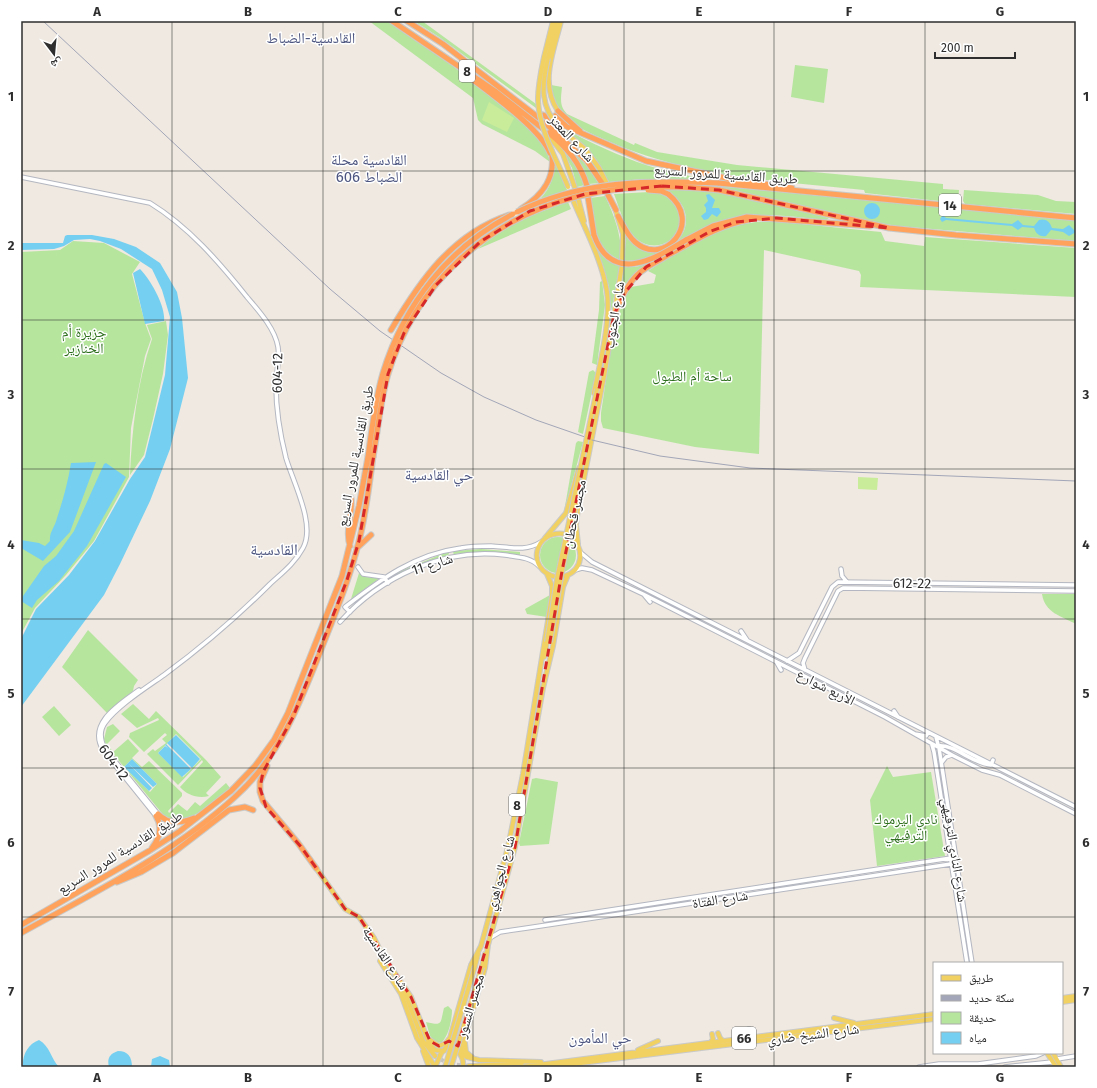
<svg xmlns="http://www.w3.org/2000/svg" width="1097" height="1088" viewBox="0 0 1097 1088" font-family="'Fira Sans','Noto Naskh Arabic',sans-serif">
<style>
.green{fill:#b6e59e;fill-rule:evenodd}
.pitch{fill:#c9ec9a}
.water{fill:#75cff0}
.lines{fill:none;stroke-linecap:round;stroke-linejoin:round}
.primary-tunnel{stroke:#c8c4bd;stroke-width:4;stroke-dasharray:4 2;stroke-linecap:butt}
.secondary-casing{stroke:#b4b7c1;stroke-width:5.5}
.primary-casing{stroke:#c9c9c9;stroke-width:6}
.highway-casing{stroke:#c9c9c9;stroke-width:7}
.secondary{stroke:#fff;stroke-width:3.5}
.primary{stroke:#f2d163;stroke-width:4}
.highway{stroke:#ffa35c;stroke-width:5}
.rail{stroke:#a3a6b8;stroke-width:1}
.primary-bridge-casing{stroke:#c9c9c9;stroke-width:6;stroke-linecap:butt}
.highway-bridge-casing{stroke:#c9c9c9;stroke-width:7;stroke-linecap:butt}
.primary-bridge{stroke:#f2d163;stroke-width:4}
.highway-bridge{stroke:#ffa35c;stroke-width:5}
.marked{fill:none;stroke:#d62828;stroke-width:3;stroke-dasharray:8 5;stroke-linejoin:round}
.grid{fill:none;stroke:#2e2e2e;stroke-width:1;stroke-opacity:0.55}
.labels{text-anchor:middle;stroke-width:3;stroke-linejoin:round;paint-order:stroke}
.shield{fill:#fff;stroke:#6d6d6d;stroke-width:1}
.shield-label{font-size:13px;font-weight:bold;fill:#2e2e2e}
.street-label{font-size:14px;fill:#2e2e2e;stroke:#fff}
.park-label{font-size:14px;fill:#2c6e1b;stroke:#fff}
.neighbourhood-label{font-size:15px;fill:#4d5680;stroke:#fff}
.quarter-label{font-size:16px;fill:#4d5680;stroke:#fff}
.neatline{fill:none;stroke:#2e2e2e;stroke-width:1.5}
.grid-label{font-size:13px;text-anchor:middle;font-weight:bold;fill:#2e2e2e}
</style>
<rect width="100%" height="100%" fill="#efe9e1"/>
<!-- green -->
<path class="green" d="M369,21H388L406,33L443,58L536,134L547,151L550,162L535,151L482,124L478,120L473,98Z
M414,21H422L536,104V108L439,37Z
M795,65L828,69L824,103L791,97Z
M551,85L562,87C561,98 559,106 567,114L634,145L635,143L657,152L737,165L943,184V189L959,190L958,203L865,193L864,190C777,181 689,177 608,141C592,134 574,127 562,113C555,105 553,96 551,85Z
M566,130C592,143 619,156 646,165C675,174 704,179 734,183L643,179L609,182C595,157 587,149 566,130Z
M558,142L576,163L585,185L577,187L572,168Z
M573,151L585,163L599,183L589,184Z
M555,160L567,190L540,199C551,188 554,176 555,160Z
M685,183L1076,220V241L897,226L861,220L738,191L685,186Z
M662,189L703,190L733,194L829,218L826,220C761,213 738,208 678,242C679,238 682,235 684,231C691,211 679,196 662,189Z
M964,190L1038,195L1056,201L1076,202V214L965,204L963,201Z
M649,192C670,194 673,199 681,217C680,223 679,230 675,235C664,250 642,248 632,234C623,223 619,207 614,194Z
M605,196C615,217 622,236 621,260C594,250 594,223 590,198Z
M568,202L571,209L478,249C505,226 534,213 568,202Z
M756,222H781L881,232L885,241L924,246L925,237L1076,248V297L860,287L861,275L859,271L764,250L759,454L695,447L603,428L601,421V413C607,380 612,313 631,287L654,283L656,275L648,271C681,249 715,227 756,222Z
M626,236L637,247L646,250L669,248L645,260L624,261Z
M73,241L104,243L140,262L132,274L145,323L151,339L145,356L131,428L129,477L94,541L66,575L35,608L21,634V252L60,250Z
M594,245L602,255L620,266L611,312L609,286Z
M648,264L630,279L620,294L624,266L635,267Z
M602,281L605,305L597,365L592,363L599,310L600,282Z
M166,321L168,335L163,374L153,419L144,455L130,475C132,429 137,383 152,339L147,325Z
M593,370L596,373L583,434L578,432L589,372Z
M578,441L583,442L564,512L576,443Z
M540 555a18 18 0 1 1 36 0a18 18 0 1 1-36 0Z
M481,549L520,552V555L483,552L454,554L453,553L454,551Z
M447,552L449,553L448,556L429,561L390,580L389,578L403,570Z
M359,573L365,577L380,578L351,599Z
M1042,594H1076V624C1061,616 1045,613 1042,594Z
M550,595L547,617L527,614L525,609Z
M88,630L138,680L134,686L133,691L107,713L62,667Z
M133,704L149,719L156,711L206,760L221,777L206,793L209,796C198,799 187,795 180,787L203,762L202,760L178,785L147,754L153,749L155,751L166,743L162,739L167,735L165,733L144,752L129,737L130,733L159,720L158,718L137,728L121,714ZM176,734L201,759L183,777L158,753Z
M54,706L71,725L59,736L42,717Z
M113,724L120,731L107,744L113,752L128,739L139,751L132,758L142,767L149,761L182,793V796L168,811L169,813L178,804L187,811L195,802L200,806L226,783L230,788C211,803 191,827 165,817L106,745L104,739L107,727ZM132,759L157,784L150,792L124,767Z
M887,766L893,777L931,772L945,856L877,866L870,800Z
M536,778L558,782L549,844L520,846L519,843L532,779Z
M448,1006L452,1010C452,1019 449,1035 442,1042L436,1043L430,1036L426,1022C443,1026 440,1024 444,1008Z"/>
<!-- pitch -->
<path class="pitch" d="M489,102L514,118L507,132L482,120Z
M858,477L878,478L877,490L858,489Z"/>
<!-- water -->
<path class="water" d="M709,194L715,200L712,208H719L721,212L717,217L712,214L708,219L704,220L701,216L706,212V208L704,205L708,201L706,195Z
M864 211a8 8 0 1 1 16 0a8 8 0 1 1-16 0Z
M943,215L946,218L1012,224L1018,220L1023,225L1034,226L1039,220C1045,218 1050,221 1052,228L1063,229L1069,225L1076,232L1069,236L1063,232L1051,230L1046,236C1040,237 1036,234 1034,228L1022,227L1018,230L1012,226L946,220L942,222L940,219Z
M67,235H92L114,239L136,247L160,263L177,292L182,318L188,378L170,449L150,501L120,564L104,595L21,707V639L36,609L69,575L95,541L130,479L145,457L165,375L170,317L162,290L152,269L121,249L100,241L90,239L74,240L64,246L54,249L21,250V243H63L65,236Z
M140,269C150,279 166,306 164,321L145,324L133,273Z
M96,462L70,532L43,561L21,548V540L39,543L45,546L50,541C49,532 55,527 57,518C63,500 68,482 71,463Z
M106,463L126,477L87,546L59,581L37,600L32,608L21,601L23,596L44,566L56,556L74,531L104,464Z
M176,735L200,759L192,768L167,743Z
M166,744L191,769L182,777L158,753L165,746L168,748L165,745Z
M132,759L157,784L153,787L128,763Z
M128,763L152,788L149,791L124,767Z
M39,1040C50,1046 51,1059 59,1067H23C22,1055 28,1044 39,1040Z
M118,1051C128,1051 132,1057 132,1067H109C107,1059 109,1054 118,1051Z
M160,1056L169,1060L170,1067H151L152,1059Z"/>
<g class="lines">
<!-- primary-tunnel -->
<path class="primary-tunnel" d="M435,1056L449,1064L469,1066"/>
<!-- secondary casing -->
<g class="secondary-casing">
<path id="secondary" d="M21,177L150,203C189,227 219,262 247,297C259,311 275,329 278,347C280,360 276,373 276,386C276,410 280,434 286,458C293,482 316,525 303,548C295,563 282,573 270,584C237,617 202,647 164,675C147,687 117,706 105,723C99,731 101,741 105,749L158,814
M580,552L592,562L1076,807
M358,567L363,574L384,577L388,583
M841,569L842,576L847,582
M575,570L582,568L592,570L643,594L885,717L952,755L982,770L1000,775L1076,814
M645,596L650,602
M350,612L345,607C381,579 415,554 461,548C471,546 481,546 491,546C510,547 525,552 541,542
M340,622C380,577 444,547 505,555C517,557 530,557 539,566
M741,631L747,640
M787,661L799,653L832,587L838,582L1076,585
M777,663L781,670
M805,670L803,663L805,658L838,591L843,588L1076,591
M139,690C120,704 87,723 103,750L156,816
M894,711L898,717
M915,734L926,736L928,733
M936,737L939,748L972,963
M932,745L934,752L967,963
M938,746C954,744 973,764 991,765L993,760
M942,762L946,757L952,755
M545,920L951,858
M490,938L500,932L527,928L951,864
M1057,1059L1076,1056
M919,1067L939,1064H978L1036,1056L1043,1053
M1005,1067L1052,1062"/>
</g>
<!-- primary casing -->
<g class="primary-casing">
<path id="primary" d="M544,57L553,21
M548,58L557,21
M558,111C539,83 554,51 561,21
M550,137L563,154L575,188
M586,150L599,168L606,182
M578,198L584,221
M573,200C585,229 602,260 607,292C611,321 600,363 594,393
M615,208L623,234L622,261
M545,538L566,513L579,468
M578,544L576,525L578,509L605,371L622,265
M565,576C583,570 585,549 571,537
M556,577C525,570 534,529 565,534
M544,657L547,642
M316,868L345,909L359,917L374,938L383,956L411,997L429,1043L435,1050L444,1051
M383,956L380,961L401,994L417,1038L435,1067
M475,966L478,954
M482,967L485,954
M403,988L423,1041L435,1056
M1062,998L1076,996
M1062,1002L1076,1000
M834,1018L854,1023
M749,1029L750,1038
M718,1033L720,1038L723,1041
M430,1040L439,1046L446,1043L449,1039
M711,1042L713,1039L712,1034
M465,1043L466,1052L472,1057
M448,1049C459,1048 464,1057 463,1067
M638,1050L658,1041
M423,1051L429,1067
M458,1051L467,1057L479,1060L541,1062
M1047,1053L1056,1067
M1053,1053L1061,1067
M440,1055L448,1045L471,965L481,946L508,847L523,774L552,596V586L547,574
M462,1058V1047L485,968L488,945L515,847L543,688L553,646L563,587L568,575
M469,1066L522,1063
M435,1067L441,1054
M522,1067L934,1014
M549,1067L934,1019"/>
</g>
<!-- highway casing -->
<g class="highway-casing">
<path id="highway" d="M392,21L495,91L542,128
M407,21L443,44L539,118
M468,76C491,94 540,128 550,153
M558,111L580,131
M543,115L549,118
M555,116L566,126
M545,123L587,161L602,183
M558,123L646,161L731,179L792,188
M549,133C567,148 580,162 587,186
M718,183L1076,218
M719,190L889,228L956,235L1076,244
M608,195L616,210
M588,197L594,235
M521,209C543,195 557,177 551,150
M618,216C623,225 627,235 635,242C664,268 704,222 668,194
M686,240L713,226L747,217L870,226
M614,315C620,301 626,286 637,275C646,266 659,261 670,254C696,240 719,225 748,220
M391,330C420,281 452,234 509,215
M350,546C345,530 353,514 351,498
M357,548L371,535
M267,766L260,782V792L263,801L298,843L316,868
M158,814C169,825 181,823 194,818
M152,848C159,839 163,827 156,816
M117,882L141,872L173,853L229,810L245,807L253,810
M21,925L149,851L180,831L231,791L255,766L274,740L288,713L342,576L359,506L368,457
M21,933C95,892 173,854 236,796C277,759 297,710 317,660C332,621 349,582 359,541C366,514 369,485 373,457"/>
</g>
<!-- secondary -->
<use href="#secondary" class="secondary"/>
<!-- primary -->
<use href="#primary" class="primary"/>
<!-- highway -->
<use href="#highway" class="highway"/>
<!-- rail -->
<path class="rail" d="M43,21L330,289L380,331L441,373L484,397L536,420L585,437
M592,440L660,456L750,468L1076,481"/>
<!-- primary-bridge casing -->
<g class="primary-bridge-casing">
<path id="primary-bridge" d="M544,57C541,71 538,86 538,100C539,130 557,160 568,187
M548,58C542,84 539,107 560,128C568,136 578,142 586,150
M547,642L557,579L597,389
M550,642L562,571L580,488
M445,1067L475,966
M451,1067L482,967"/>
</g>
<!-- highway-bridge casing -->
<g class="highway-bridge-casing">
<path id="highway-bridge" d="M648,190L661,191L668,194
M517,212C583,180 647,180 718,183
M594,235C612,285 655,259 686,240
M368,457C372,429 375,400 383,373C404,304 449,247 513,214
M373,457C378,430 380,401 388,374C401,331 425,292 457,262C531,193 621,179 719,190"/>
</g>
<!-- primary-bridge -->
<use href="#primary-bridge" class="primary-bridge"/>
<!-- highway-bridge -->
<use href="#highway-bridge" class="highway-bridge"/>
</g>
<!-- marked area -->
<path class="marked" d="M662,186L719,190L889,228L776,218L736,222L711,231L646,267L623,295L614,315L562,571L515,847L458,1046L449,1041L439,1046L430,1041L411,997L359,917L345,909L302,848L266,807L260,788L263,772L293,717L347,580L359,541L388,374L404,333L436,285L480,242L530,211L585,194Z"/>
<!-- grid -->
<path class="grid" d="M172,21V1067M323,21V1067M473,21V1067M624,21V1067M774,21V1067M925,21V1067M21,171H1076M21,320H1076M21,469H1076M21,619H1076M21,768H1076M21,917H1076"/>
<g class="labels">
<!-- shield labels -->
<g class="shield">
<rect x="459" y="60" width="16" height="22" rx="3"/>
<rect x="939" y="194" width="22" height="22" rx="3"/>
<rect x="509" y="794" width="16" height="22" rx="3"/>
<rect x="732" y="1027" width="24" height="22" rx="3"/>
</g>
<g class="shield-label">
<text x="467" y="76">8</text>
<text x="950" y="210">14</text>
<text x="517" y="810">8</text>
<text x="744" y="1043">66</text>
</g>
<!-- street labels -->
<g class="street-label">
<text transform="translate(572 138) rotate(47)" y="5">شارع المعتز</text>
<text transform="translate(726 174) rotate(4)" y="5">طريق القادسية للمرور السريع</text>
<text transform="translate(614 315) rotate(-81)" y="5">شارع الجنوب</text>
<text transform="translate(277 373) rotate(-89)" y="5">604-12</text>
<text transform="translate(355 456) rotate(-79)" y="5">طريق القادسية للمرور السريع</text>
<text transform="translate(574 514) rotate(-78)" y="5">مجسر قحطان</text>
<text transform="translate(432 564) rotate(-18)" y="5">شارع 11</text>
<text transform="translate(912 583) rotate(1)" y="5">612-22</text>
<text transform="translate(826 687) rotate(27)" y="5">الأربع شوارع</text>
<text transform="translate(114 762) rotate(54)" y="5">604-12</text>
<text transform="translate(955 850) rotate(81)" y="5">شارع النادي الترفيهي</text>
<text transform="translate(120 852) rotate(-32)" y="5">طريق القادسية للمرور السريع</text>
<text transform="translate(500 873) rotate(-75)" y="5">شارع الجواهري</text>
<text transform="translate(720 899) rotate(-9)" y="5">شارع الفتاة</text>
<text transform="translate(386 958) rotate(57)" y="5">شارع القادسية</text>
<text transform="translate(470 1006) rotate(-73)" y="5">مجسر النسور</text>
<text transform="translate(813 1034) rotate(-7)" y="5">شارع الشيخ ضاري</text>
</g>
<!-- park labels -->
<g class="park-label">
<text x="84" y="337">جزيرة أم<tspan x="84" dy="16">الخنازير</tspan></text>
<text x="692" y="381">ساحة أم الطبول</text>
<text x="906" y="824">نادي اليرموك<tspan x="906" dy="16">الترفيهي</tspan></text>
</g>
<!-- neighbourhood labels -->
<g class="neighbourhood-label">
<text x="311" y="43">القادسية-الضباط</text>
<text x="369" y="165">القادسية محلة<tspan x="369" dy="17">606 الضباط</tspan></text>
<text x="439" y="480">حي القادسية</text>
<text x="600" y="1043">حي المأمون</text>
</g>
<!-- quarter labels -->
<g class="quarter-label">
<text x="274" y="555">القادسية</text>
</g>
</g>
<!-- border -->
<rect width="1097" height="1088" fill="none" stroke="#ffffff" stroke-width="44"/>
<!-- legend -->
<rect x="933" y="962" width="130" height="92" fill="#ffffff" stroke="#ababab"/>
<rect x="941" y="975" width="20" height="6" fill="#f2d163" stroke="#ababab"/>
<text x="969" y="982" font-size="12" fill="#2e2e2e">طريق</text>
<rect x="941" y="995" width="20" height="6" fill="#a3a6b8" stroke="#ababab"/>
<text x="969" y="1002" font-size="12" fill="#2e2e2e">سكة حديد</text>
<rect x="941" y="1012" width="20" height="12" fill="#b6e59e" stroke="#ababab"/>
<text x="969" y="1022" font-size="12" fill="#2e2e2e">حديقة</text>
<rect x="941" y="1032" width="20" height="12" fill="#75cff0" stroke="#ababab"/>
<text x="969" y="1042" font-size="12" fill="#2e2e2e">مياه</text>
<!-- north arrow -->
<g transform="translate(54 54) rotate(164)" stroke="#ffffff" stroke-width="3" paint-order="stroke">
<path d="M0-3L7 15L0 10L-7 15Z" fill="#2e2e2e"/>
<text y="-6" font-size="11" font-weight="bold" text-anchor="middle" fill="#2e2e2e">ش</text>
</g>
<!-- scale -->
<path d="M935 52v6h80v-6" fill="none" stroke="#2e2e2e" stroke-width="2"/>
<text x="941" y="52" font-size="12" fill="#2e2e2e" stroke="#ffffff" stroke-width="3" paint-order="stroke">200 m</text>
<rect x="22" y="22" width="1053" height="1044" class="neatline"/>
<g class="grid-label">
<text x="97" y="16">A</text>
<text x="248" y="16">B</text>
<text x="398" y="16">C</text>
<text x="548" y="16">D</text>
<text x="699" y="16">E</text>
<text x="849" y="16">F</text>
<text x="1000" y="16">G</text>
<text x="11" y="101">1</text>
<text x="1086" y="101">1</text>
<text x="11" y="250">2</text>
<text x="1086" y="250">2</text>
<text x="11" y="399">3</text>
<text x="1086" y="399">3</text>
<text x="11" y="549">4</text>
<text x="1086" y="549">4</text>
<text x="11" y="698">5</text>
<text x="1086" y="698">5</text>
<text x="11" y="847">6</text>
<text x="1086" y="847">6</text>
<text x="11" y="996">7</text>
<text x="1086" y="996">7</text>
<text x="97" y="1082">A</text>
<text x="248" y="1082">B</text>
<text x="398" y="1082">C</text>
<text x="548" y="1082">D</text>
<text x="699" y="1082">E</text>
<text x="849" y="1082">F</text>
<text x="1000" y="1082">G</text>
</g>
</svg>
